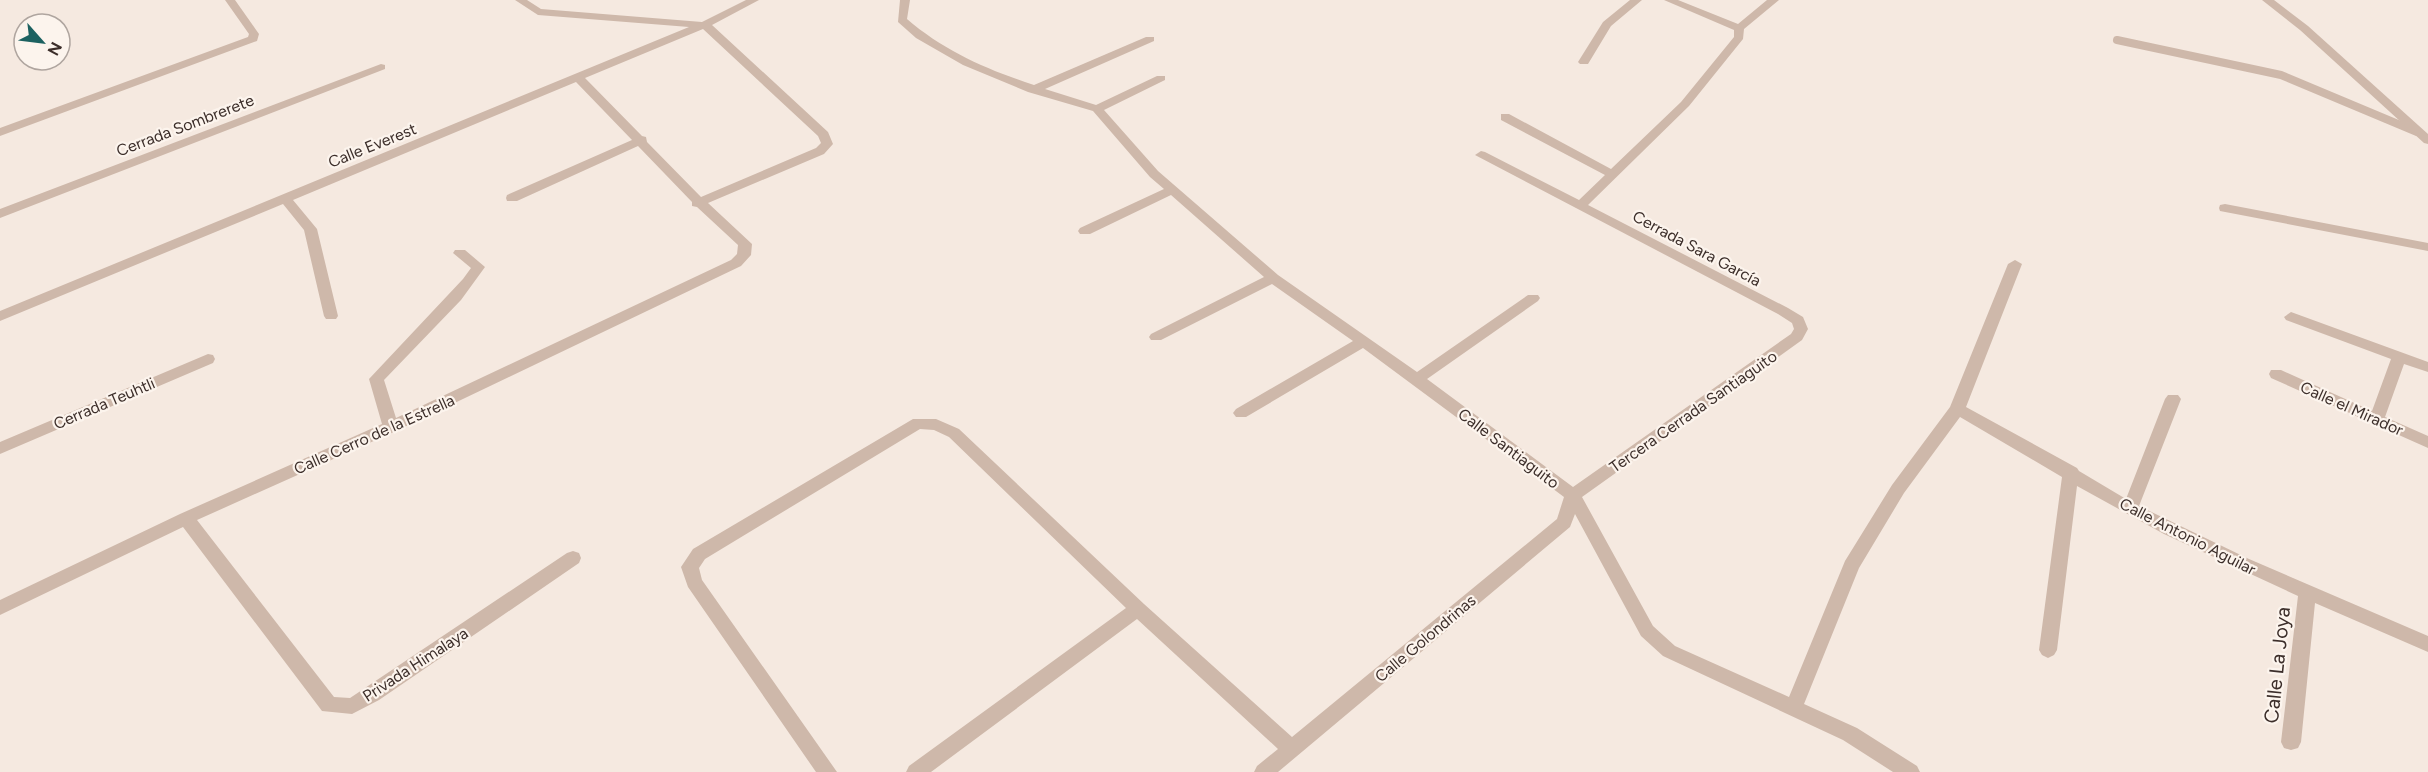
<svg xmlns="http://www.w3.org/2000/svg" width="2428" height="772" viewBox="0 0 2428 772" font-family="Figtree,sans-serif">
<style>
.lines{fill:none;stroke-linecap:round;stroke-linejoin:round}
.service{stroke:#ceb8aa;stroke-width:8}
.minor{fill:#ceb8aa;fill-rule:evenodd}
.labels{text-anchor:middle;stroke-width:4.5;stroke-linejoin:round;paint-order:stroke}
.street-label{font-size:16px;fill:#3c2e2a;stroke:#fcf4ed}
.near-street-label{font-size:20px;fill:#3c2e2a;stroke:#fcf4ed}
</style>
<rect width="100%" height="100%" fill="#f5e9e0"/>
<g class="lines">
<!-- service -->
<path class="service" d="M2117,40L2281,75L2417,132"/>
<!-- minor -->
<path class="minor" d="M225,0H235L259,34L257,41L0,136V128L248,37L249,34Z
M515,0H527L541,9L702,22L746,0H759L712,25L828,132L833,144L824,154L708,203L752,244L751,255L741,266L396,431L197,520L334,697L350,698L365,688L567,553L573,551L579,553L581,558L579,563L379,700L352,714L322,711L183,527L0,615V600L180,514L382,424L369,379L463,279L471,268L453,253L455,250H465L485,267L461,300L384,380L396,418L731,260L737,254L738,245L697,207L692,206V202L638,146L517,201H507L506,198L507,195L632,140L576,82L293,200L317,229L338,316L336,319H326L324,316L304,230L283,204L0,321V311L689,27L538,15ZM703,29L818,136L821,143L816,148L701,197L647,142L646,137L642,136L585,78Z
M900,0H910L907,19C944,51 988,70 1034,85L1146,37H1154V41L1045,89L1096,105L1157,76H1165V80L1104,110L1158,171L1278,275L1417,372L1528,295H1538L1540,298L1538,301L1427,379L1573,487L1791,334L1794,329L1792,323L1778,314L1475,155L1481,151L1485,152L1579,200L1605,175L1501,120V114H1509L1611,169L1681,102L1734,37V30L1664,0H1678L1738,24L1767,0H1779L1744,29L1743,39L1689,106L1588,205L1788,308L1803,317L1808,329L1802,340L1582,497L1653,626L1675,646L1789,697L1845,561L1892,485L1950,407L2008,264L2015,260L2022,264L1966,407L2077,468L2079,471L2126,499L2165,399L2168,395H2178L2181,399L2139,506L2249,559L2428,636V652L2315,603L2301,742L2298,748L2291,750L2284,748L2281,742L2298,596L2164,534L2077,486L2057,650L2054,655L2048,658L2042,655L2039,650L2062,477L1960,417L1904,493L1859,568L1804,704L1857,728L1917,766L1920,772H1893L1843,740L1663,656L1641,636L1575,514L1570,527L1278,772H1254L1257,766L1278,749L1137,619L931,772H906L909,766L1126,608L949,437L934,430L920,429L705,559L699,568L702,580L837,772H816L688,587L681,567L693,549L913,419H936L959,429L1144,604L1292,737L1557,519L1564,497L1363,348L1246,417H1236L1233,413L1236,409L1353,341L1272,284L1161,340H1151L1149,337L1151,334L1264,277L1171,195L1090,234H1080L1078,231L1080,228L1164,189L1150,177L1093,111L1028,92L963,65L916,38L898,22Z
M1630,0H1642L1611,26L1588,64H1580L1578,62L1603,22Z
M2262,0H2274L2308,26L2428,134V144L2424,143L2300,30Z
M381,64L385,65V69L0,218V209Z
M2225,204L2428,243V251L2220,211L2219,208L2220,205Z
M2291,312L2428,362V372L2404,364L2385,417L2428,436V448L2271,378L2269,374L2271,370H2281L2372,411L2391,359L2286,320L2284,317Z
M208,354L213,355L215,359L213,363L0,454V442Z"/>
</g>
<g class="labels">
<!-- street labels -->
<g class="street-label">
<text transform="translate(185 125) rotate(-21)" y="6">Cerrada Sombrerete</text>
<text transform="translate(372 145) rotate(-22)" y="6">Calle Everest</text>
<text transform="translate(1697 248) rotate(28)" y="6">Cerrada Sara García</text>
<text transform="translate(104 403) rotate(-23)" y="6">Cerrada Teuhtli</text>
<text transform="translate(2352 408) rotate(24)" y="6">Calle el Mirador</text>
<text transform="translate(1693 411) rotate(-35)" y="6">Tercera Cerrada Santiaguito</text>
<text transform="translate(374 434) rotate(-24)" y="6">Calle Cerro de la Estrella</text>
<text transform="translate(1509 448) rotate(37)" y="6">Calle Santiaguito</text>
<text transform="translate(2188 536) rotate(27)" y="6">Calle Antonio Aguilar</text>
<text transform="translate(1425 638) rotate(-40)" y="6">Calle Golondrinas</text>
<text transform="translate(415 664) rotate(-33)" y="6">Privada Himalaya</text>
</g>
<!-- near-street labels -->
<g class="near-street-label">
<text transform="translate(2277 665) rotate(-84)" y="7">Calle La Joya</text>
</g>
</g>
<!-- north arrow -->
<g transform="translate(42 42) rotate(118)"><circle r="28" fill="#fcf4ed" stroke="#afa59f" stroke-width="1.5"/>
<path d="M0-4.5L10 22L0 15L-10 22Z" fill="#1c6160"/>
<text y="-9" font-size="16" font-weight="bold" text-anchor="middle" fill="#3c2e2a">N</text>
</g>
</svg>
